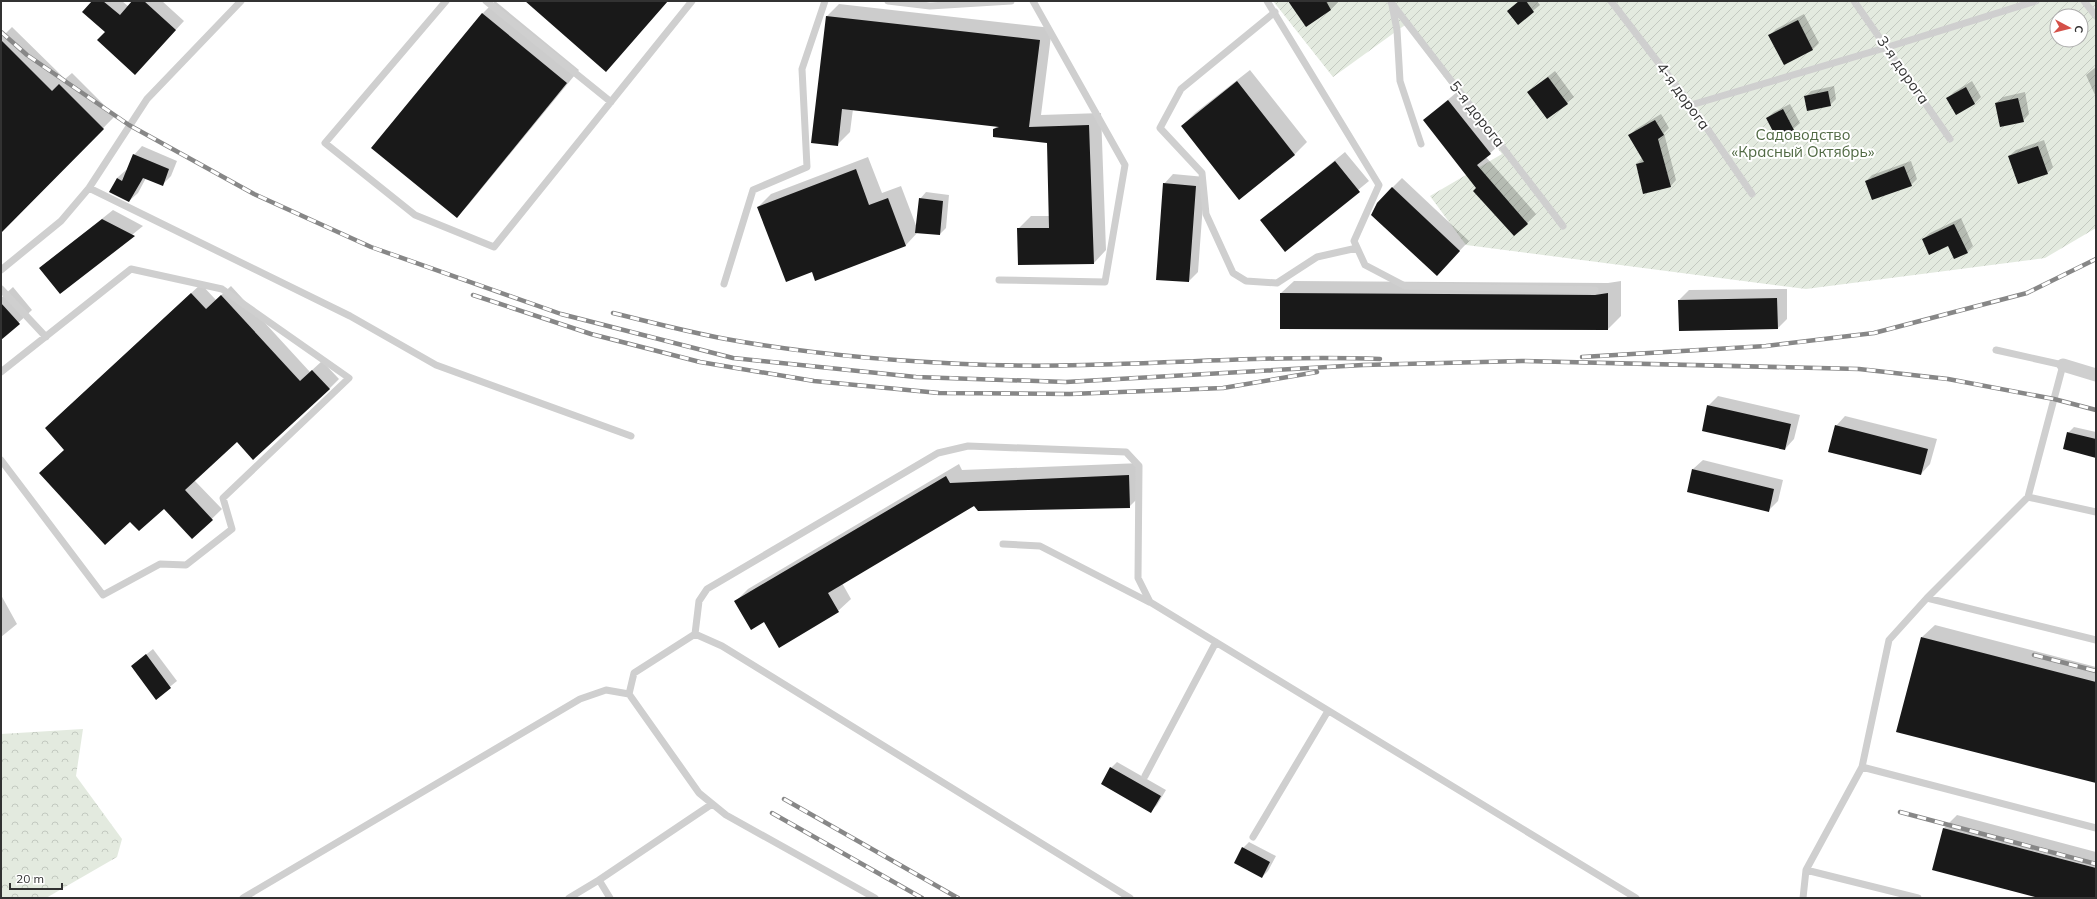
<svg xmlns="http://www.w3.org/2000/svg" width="2097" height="899" viewBox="0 0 2097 899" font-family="Mulish,sans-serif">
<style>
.forest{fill:url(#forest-crowns)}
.garden{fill:url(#garden-furrows);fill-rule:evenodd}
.shadow{fill:#0003}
.building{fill:#191919}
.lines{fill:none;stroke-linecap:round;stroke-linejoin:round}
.lane{stroke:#cfcfcf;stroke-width:7}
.street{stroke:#cfcfcf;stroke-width:13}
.rail-casing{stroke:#878787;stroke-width:4.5}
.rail{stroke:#fff;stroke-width:3;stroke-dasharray:9;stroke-linecap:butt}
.labels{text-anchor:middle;stroke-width:4;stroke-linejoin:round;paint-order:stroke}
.street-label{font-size:15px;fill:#323232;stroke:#fff}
.park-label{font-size:15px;fill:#506943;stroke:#fff}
</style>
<defs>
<pattern id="forest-crowns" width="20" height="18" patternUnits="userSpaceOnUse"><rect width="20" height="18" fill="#e3eadf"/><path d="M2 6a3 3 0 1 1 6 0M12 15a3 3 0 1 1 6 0" fill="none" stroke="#c3c9c0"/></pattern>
<pattern id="garden-furrows" width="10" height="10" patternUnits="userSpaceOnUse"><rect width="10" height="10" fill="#e3eadf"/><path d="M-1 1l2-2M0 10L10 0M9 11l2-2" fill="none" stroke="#c3c9c0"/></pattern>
</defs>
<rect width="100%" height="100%" fill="#fff"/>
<!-- forest -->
<path class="forest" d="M83,729L76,776L122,839L117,857L46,898H1V734Z"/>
<!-- garden -->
<path class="garden" d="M1273,1H2096V228L2045,258L1806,289L1466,245L1430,196L1502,154L1405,25L1333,77ZM2057,16H2081V40H2057Z"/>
<!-- shadow -->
<path class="shadow" d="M93,1H122L129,7L134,1H162L184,21L135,74L106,32Z
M495,1L579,70L469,204L457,217L482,14Z
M1290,1H1339L1331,9L1306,25Z
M1519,1H1537L1540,5L1518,23Z
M839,4L1052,28L1041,115L1101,113L1106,250L1094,263L1018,229L1031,216H1050L1048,142L994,129L997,126L853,109L850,132L837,145L827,16Z
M1804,14L1819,43L1813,49L1770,35L1776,29Z
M12,27L65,79L72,73L115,116L1,232V30L5,34Z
M2096,67V94L2095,95L2086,75Z
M1250,70L1307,142L1295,154L1239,198L1182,126L1195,113Z
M1555,71L1574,97L1547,118L1528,92Z
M1972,81L1981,97L1975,103L1956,114L1948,98L1954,92Z
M1834,86L1836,99L1830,105L1805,97L1811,91Z
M1457,92L1499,145L1486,157L1536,214L1515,234L1424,120Z
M2025,92L2029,114L2023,121L1996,103L2003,97Z
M1790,104L1800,123L1793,129L1767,118L1774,112Z
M1661,114L1669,128L1664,133L1676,180L1670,187L1637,164L1643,158L1630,135L1636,129Z
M2044,140L2053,167L2047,173L2009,156L2016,150Z
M142,146L177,161L171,176L162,185L146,178L138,193L129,201L111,191L117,178L126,170L128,171L134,155Z
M1345,152L1369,181L1285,250L1261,221Z
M868,157L882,193L901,186L917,228L920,199L926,192L949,195L946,228L940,234L918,232L906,245L816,279L812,270L758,207L771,194Z
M1911,161L1917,179L1911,185L1866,181L1872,175Z
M1173,174L1205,177L1198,272L1189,281L1164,184Z
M1402,178L1469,241L1446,265L1377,203Z
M113,210L143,226L60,293L40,268Z
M1961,218L1973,246L1967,252L1948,245L1923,239L1930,233Z
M1294,281L1608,283L1621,281V316L1608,329L1281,293Z
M201,284L216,300L231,286L310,372L322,361L339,379L329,389L237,440L194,480L222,509L192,538L164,508L65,449L55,419Z
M13,287L32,310L1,339V298Z
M1787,289V319L1778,328L1679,300L1689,290Z
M1718,396L1800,415L1794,439L1785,449L1708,406Z
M1845,416L1937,439L1930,464L1921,474L1836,426Z
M2074,427L2096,432V457L2068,433Z
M1703,460L1783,480L1778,501L1768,511L1693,469Z
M1141,463L1142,494L1129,507L975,504L842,583L851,599L838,611L764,621L736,601L748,589L959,464L962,470Z
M1,595L17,624L1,637Z
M1935,625L2096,667V782L1922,637Z
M153,649L177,681L156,698L132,666Z
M1117,762L1166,790L1157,805L1151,811L1111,768Z
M1957,815L2096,852V898H2043L1933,869L1944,828Z
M1249,842L1276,856L1268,871L1262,877L1243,848Z"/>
<!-- building -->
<path class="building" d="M92,1H103L120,15L132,1H144L176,30L135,75L97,40L105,32L82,12Z
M525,1H668L606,72Z
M1288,1H1326L1331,10L1306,27Z
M1519,1H1526L1534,12L1518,25L1507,11Z
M482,13L567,83L457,218L371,148Z
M826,16L1040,40L1029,127L1089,125L1094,264L1018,265L1017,228H1049L1047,143L993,137V129L999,127L842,109L838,146L811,143Z
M1798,20L1813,50L1784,65L1768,35Z
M1,40L52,91L59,84L104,129L1,233Z
M1548,77L1568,104L1547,119L1527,92Z
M1237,81L1295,155L1239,200L1181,126Z
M1966,87L1975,104L1956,115L1946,98Z
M1828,91L1831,106L1807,111L1804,96Z
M2018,98L2024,122L2000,127L1995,103Z
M1448,100L1491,154L1477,165L1528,224L1514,236L1473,191L1476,188L1423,120Z
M1783,109L1794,130L1777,139L1766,118Z
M1655,120L1664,135L1658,139L1671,187L1643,194L1636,164L1644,162L1628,135Z
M2038,146L2048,174L2018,184L2008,156Z
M133,154L169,169L163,186L143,178L129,202L109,192L117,178L122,181Z
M1335,161L1360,192L1285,252L1260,220Z
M1904,166L1912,186L1872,200L1865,181Z
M856,169L869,205L888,198L906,246L815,281L812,272L786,282L757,207Z
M1163,183L1196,186L1189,282L1156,280Z
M1392,187L1460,251L1437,276L1371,215L1377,203Z
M919,198L943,201L940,235L915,233Z
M102,219L135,236L60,294L39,268Z
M1954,224L1968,253L1954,259L1948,246L1929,255L1922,239Z
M191,293L206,309L221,295L300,381L312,370L330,389L253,460L237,442L185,490L213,520L192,539L164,509L139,531L130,522L105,545L39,473L64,450L45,428Z
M1280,293L1595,295L1608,293V330L1280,329Z
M1777,298L1778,329L1679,331L1678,300Z
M1,303L20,324L1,340Z
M1707,405L1791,424L1785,450L1702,431Z
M1835,425L1928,449L1921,475L1828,452Z
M2067,432L2096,439V458L2063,449Z
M1692,469L1774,489L1769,512L1687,492Z
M1129,475L1130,508L978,511L974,506L828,593L839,612L779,648L764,622L751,630L734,601L946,476L950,483Z
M1921,637L2096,682V783L1896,732Z
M146,654L171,688L156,700L131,666Z
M1110,767L1161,796L1151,813L1101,784Z
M1943,828L2096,868V898H2039L1932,870Z
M1242,847L1270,862L1262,878L1234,863Z"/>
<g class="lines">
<!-- lane -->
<path class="lane" d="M446,1L325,143L415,215L494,247L692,1
M486,1L611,102
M888,1L930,6L1011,1
M1267,1L1379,185L1354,241L1365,265L1405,286L1595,290
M1390,1L1563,226
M1611,1L1691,105L1752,194
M1854,1L1950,139
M2084,1L2096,16
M1392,5L1397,30L1400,81L1421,144
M1275,12L1181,89L1160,128L1202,173L1206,214L1233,273L1246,281L1277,283L1317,257L1357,248
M1691,105L1888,47L2036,1
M89,188L350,316L436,365L631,436
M1,270L61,221L89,188L147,99L241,1
M999,280L1105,282L1125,165L1033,1
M724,284L753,190L807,167L802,69L825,1
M1,289L46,337
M1,372L131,269L222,289L349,378L223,498L232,529L186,565L160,564L103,595L1,460
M2028,497L2096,512
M1003,544L1040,546L1149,602
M1927,598L2096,640
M695,634L699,601L707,589L938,453L968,446L1126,452L1139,466L1138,578L1150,602L1636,898
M695,634L722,646L1130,898
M695,634L634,673L629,694L699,793L726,815L875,898
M1862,767L2096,828
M1145,776L1216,642
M1253,837L1328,711
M1806,870L1918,898
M599,880L610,898
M243,898L580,699L606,690L629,694
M569,898L599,880L712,804
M1803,898L1806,870L1862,767L1889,640L1927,598L2028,497L2063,365L1996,350"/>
<!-- street -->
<path class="street" d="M2063,365L2096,375"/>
<!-- rail casing -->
<g class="rail-casing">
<path id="rail" d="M1,32L27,55L129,125L254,194L371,247L561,314L733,358L916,377L1066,382L1363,365L1522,361L1859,369L1948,379L2054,399L2096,410
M473,295L591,334L700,362L814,381L939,393L1070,394L1223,388L1317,372
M613,313C650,322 688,332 726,339C813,355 901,362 989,365C1119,369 1250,354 1380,359
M1582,357L1766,346L1874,333L2027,293L2096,259
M2034,655L2096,671
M784,799L958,898
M1900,812L2096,864
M772,813L922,898"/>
</g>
<!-- rail -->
<use href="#rail" class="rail"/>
</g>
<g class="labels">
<!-- street labels -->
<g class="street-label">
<text transform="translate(1903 70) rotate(55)" y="5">3-я дорога</text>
<text transform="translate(1683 96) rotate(54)" y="5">4-я дорога</text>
<text transform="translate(1477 114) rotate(52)" y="5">5-я дорога</text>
</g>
<!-- park labels -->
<g class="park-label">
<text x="1803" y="140">Садоводство<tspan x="1803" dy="17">«Красный Октябрь»</tspan></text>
</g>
</g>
<!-- border -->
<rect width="2097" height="899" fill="none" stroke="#323232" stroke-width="4"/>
<!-- north arrow -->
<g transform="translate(2069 28) rotate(97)"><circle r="19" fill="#ffffff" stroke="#adadad"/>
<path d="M0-3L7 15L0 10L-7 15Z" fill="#d45048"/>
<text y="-6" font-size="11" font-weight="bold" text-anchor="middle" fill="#323232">С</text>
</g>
<!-- scale -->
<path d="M10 883v6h52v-6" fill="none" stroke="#323232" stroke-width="2"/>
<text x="16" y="883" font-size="12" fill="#323232" stroke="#ffffff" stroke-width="3" paint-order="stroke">20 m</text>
</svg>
